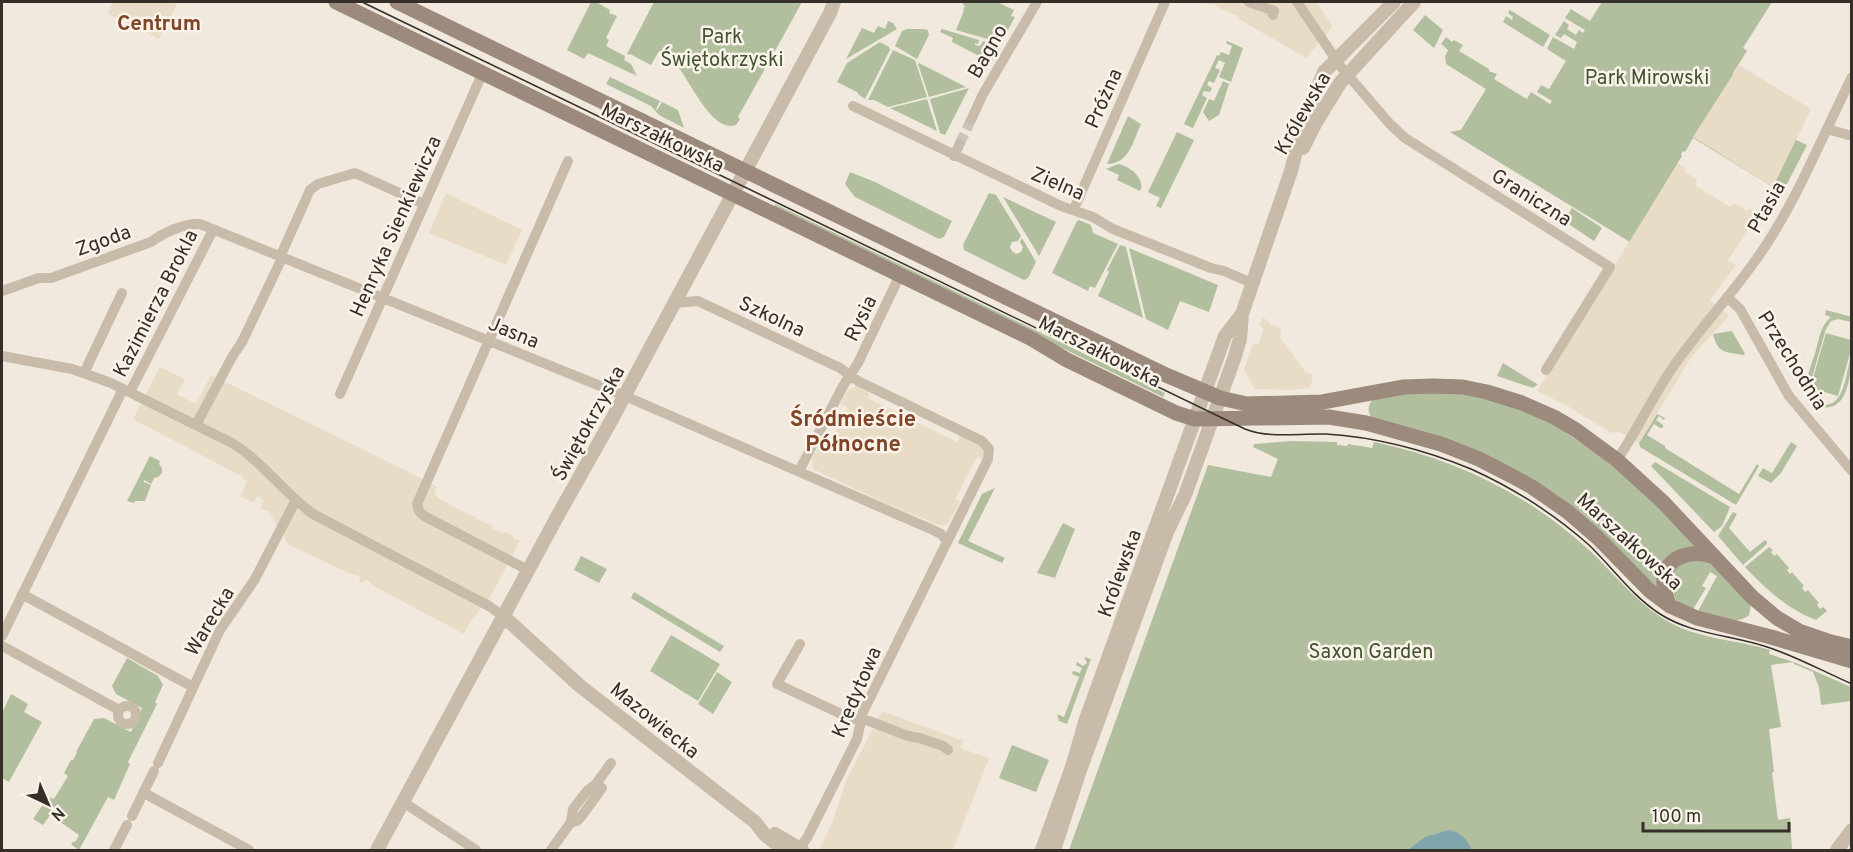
<svg xmlns="http://www.w3.org/2000/svg" width="1853" height="852" viewBox="0 0 1853 852" font-family="Overpass,sans-serif">
<style>
.green{fill:#b1bf9e}
.plaza{fill:#e8dcc6}
.water{fill:#7ea6ac}
.lines{fill:none;stroke-linecap:round;stroke-linejoin:round}
.minor-tunnel{stroke:#ccc4ba;stroke-width:10;stroke-dasharray:10 5;stroke-linecap:butt}
.minor{stroke:#c8bbaa;stroke-width:10}
.tertiary{stroke:#c8bbaa;stroke-width:14}
.secondary{stroke:#9c8a7c;stroke-width:15}
.tram{stroke:#362e29;stroke-width:1.5}
.labels{text-anchor:middle;stroke-width:5;stroke-linejoin:round;paint-order:stroke}
.park-label{font-size:20px;fill:#42532f;stroke:#f9f3ea}
.street-label{font-size:20px;fill:#362e29;stroke:#f9f3ea}
.neighbourhood-label{font-size:21px;font-weight:bold;fill:#804528;stroke:#f9f3ea}
.quarter-label{font-size:22px;font-weight:bold;fill:#804528;stroke:#f9f3ea}
</style>
<rect width="100%" height="100%" fill="#f1e9de"/>
<!-- green -->
<path class="green" d="M591,2H596L610,10L609,13L617,16L606,38L609,40L606,46L625,56L624,60L631,64L637,76L588,53L584,59L567,50Z
M654,2H802C781,41 759,79 738,117L740,119L736,125C709,134 688,72 670,58C668,56 662,53 659,51L651,65L630,54L629,55L627,54Z
M962,2H997L1014,10L1011,16L1015,17L1001,43L956,30L963,13L964,7H965Z
M1602,2H1772L1743,48L1747,51L1733,73L1794,139L1807,145L1787,184L1773,187L1693,138L1685,152L1683,151L1681,154L1682,156L1630,242L1450,132L1461,130L1486,89L1446,64L1445,56L1448,50L1441,44L1446,37L1452,42L1454,40L1463,45L1459,51L1489,69V71L1497,74L1494,79L1527,99L1531,92L1550,104L1552,101L1537,92L1541,85L1549,89L1566,61L1547,49L1553,37L1574,49L1577,42L1564,34L1561,38L1555,35L1564,21L1569,25L1567,29L1576,35L1579,30L1583,33L1585,30L1565,18L1571,9L1590,21Z
M1510,10L1550,35L1543,47L1503,22L1506,16L1512,20L1513,17L1508,13Z
M1425,15L1443,30L1434,48L1413,30Z
M888,21L893,23L897,29L846,59L862,28L874,33L878,26L885,29Z
M907,29H924L928,30L929,35L917,59L895,46L902,31Z
M942,29L979,40L978,44L975,43V45L980,46L983,41L997,46L999,48L991,62L952,42L953,38L940,32Z
M1227,41L1243,48L1231,82L1219,77L1225,63L1219,60L1215,68L1220,70L1214,83L1209,81L1207,85L1212,88L1210,92L1204,91L1202,95L1207,98L1193,128L1184,124L1217,55L1219,56L1221,52L1229,55L1232,46L1226,43Z
M880,42L889,47L890,50L865,99L859,95L857,92L837,82L847,63Z
M893,50L915,60L927,97L888,107L874,100H868Z
M919,63L966,87L929,97L918,64Z
M610,77L660,101L656,109L657,110L662,102L678,110L684,128L659,115L651,106L606,84Z
M1223,81L1229,84L1219,115L1209,121L1203,112L1209,99L1214,101Z
M969,88L945,135L940,133L930,99Z
M927,99L937,131L890,108Z
M1128,116L1141,124C1133,141 1129,164 1107,164Z
M1177,132L1194,140L1161,208L1156,206L1160,198L1148,192Z
M1118,164C1130,166 1146,179 1140,191L1117,180L1119,175L1106,169Z
M850,172L875,182L952,221L944,237L939,239L855,197L845,184Z
M989,193L996,195L1021,236L1018,241L1012,242L1010,247L1012,251L1016,254L1021,252L1023,247L1020,242L1022,238L1036,262L1028,278L1024,280L964,250L963,245Z
M1003,197L1056,222L1039,256Z
M775,204L1165,393L1163,397L774,208Z
M1572,208L1602,228L1594,241L1564,221Z
M1079,220L1091,225L1093,233L1118,244L1095,288L1090,286L1088,291L1052,273L1077,221Z
M1120,245L1126,247L1143,318L1098,296L1109,272L1107,270Z
M1129,248L1218,285L1209,312L1180,301L1168,330L1146,319Z
M1826,310L1852,317L1851,322L1838,319L1831,321L1826,329L1810,384C1808,400 1826,413 1838,398C1845,389 1848,367 1851,355C1852,369 1849,389 1841,400C1830,414 1808,407 1806,390C1805,378 1813,362 1816,350C1819,338 1821,325 1831,317L1825,315Z
M1732,331L1745,354L1744,355C1726,352 1718,354 1713,334Z
M1826,333L1851,340V350L1838,396L1810,388Z
M1503,363L1537,384H1538L1533,388L1497,376Z
M1420,391L1480,395L1549,421L1629,476L1695,547L1685,549L1662,592L1579,514L1371,417C1367,410 1368,404 1374,399Z
M1657,414L1665,418L1664,420L1659,416L1656,420L1663,425V428H1660L1654,424L1647,435L1665,446V448L1739,494L1757,464L1759,466L1736,505L1640,447L1639,443Z
M1292,441L1337,442V445L1347,446L1348,444L1372,448L1374,442C1453,458 1528,494 1588,549C1615,574 1637,604 1669,622C1699,639 1738,640 1770,650L1769,654L1794,662L1851,687V701L1821,705L1819,687L1813,672L1794,664V662L1771,665L1781,727L1769,729L1774,772L1772,773L1778,820L1790,818L1792,850H1069L1208,465L1271,477L1278,459L1253,447L1254,444Z
M1791,442L1797,446L1781,473L1771,483L1758,476L1763,468L1772,473Z
M150,456L160,461L159,464L162,468V473L158,477L154,478L151,484L144,480V482L151,485L145,501H135L134,503L127,501Z
M1655,462L1730,507L1722,526L1714,532L1651,466Z
M995,488L968,541L1005,558L1002,563L958,543L982,494Z
M1733,512L1737,514L1729,528L1750,552L1765,540L1767,542V544L1743,565L1718,536Z
M1063,523L1075,529L1055,578L1037,573Z
M1769,547L1773,550L1771,552L1774,556L1777,554L1789,568L1787,570L1790,574L1792,572L1804,586L1802,588L1805,592L1808,590L1819,603L1817,605L1820,609L1823,607L1827,611L1816,620C1787,609 1767,590 1745,567Z
M581,556L607,569L599,583L574,570Z
M1684,561H1708L1751,605L1749,615C1736,627 1712,616 1697,613L1717,576L1710,572L1702,586L1706,588L1692,611L1676,600L1670,583L1673,571Z
M634,592L724,646L720,652L631,598Z
M671,635L720,664L698,701L650,671Z
M1084,657L1091,659L1067,724L1059,721L1057,714L1064,717L1079,677L1072,674L1073,671L1080,673L1082,668L1076,665L1077,662L1083,666L1087,663Z
M127,658L158,676L163,685L155,702L157,704L128,762L130,764L114,800L108,797L79,850L73,846L71,843L76,841L79,835L50,815L43,825L33,819L48,797L54,799L68,776L64,773L71,760H73L77,753L76,752L94,719L104,718L131,732L142,708L116,694L112,686Z
M717,672L732,682L713,714L698,704Z
M11,694L28,704L24,712L42,722L9,782L2,778V713Z
M1012,745L1049,760L1036,792L999,778Z"/>
<!-- plaza -->
<path class="plaza" d="M113,2H178L159,39L126,23L128,19L126,18L123,22L108,14Z
M1202,2H1316L1333,26L1306,58L1239,19V17L1212,4L1211,5Z
M1739,65L1811,109L1773,187L1693,137Z
M1678,163L1685,168V172L1697,180L1696,186L1730,207L1735,203L1746,211L1751,209L1758,214L1728,260L1736,265L1710,300L1729,316L1692,356L1639,443L1619,432L1611,433L1571,408L1537,391Z
M446,193L522,230L506,265L429,233Z
M1263,317L1272,325L1278,326L1281,329L1280,337L1283,341L1306,373L1312,374V381L1309,388L1289,390L1254,389L1244,369L1253,343L1258,345L1264,328L1259,326Z
M160,367L185,379L177,394L196,404L211,375L411,473L437,487L434,494L441,500L472,516H475L477,519L493,526L492,528L504,534L505,532L513,536V538L520,541L492,594L469,624L464,634L374,586L366,579L363,583L359,581L360,576L351,574L289,545L269,512L260,508L264,500L257,496L254,503L240,496L247,482L241,476L133,419Z
M856,386H860L869,391L868,398L957,442L961,435L982,446L984,452L983,459L977,457L955,499L960,502L949,522L943,526L936,524L885,503L813,469L812,459L818,448L822,446L827,448L848,408L840,404L848,390Z
M882,711L958,739L964,740L960,748L989,758L953,850H819L832,823L846,781Z"/>
<!-- water -->
<path class="water" d="M1449,830C1459,831 1469,840 1471,850H1408L1425,837Z"/>
<g class="lines">
<!-- minor-tunnel -->
<path class="minor-tunnel" d="M960,143L971,120"/>
<!-- minor -->
<path class="minor" d="M1249,2L1274,11L1273,15
M1297,2L1341,67L1389,123L1405,138L1610,267L1546,370
M853,106L1061,206L1093,217L1113,229L1211,268L1224,271L1252,283
M971,120L983,94L1037,2
M1827,129L1852,136
M954,156L960,143
M1074,209L1165,2
M280,257L310,190L318,184L355,173L424,204
M2,291L39,278H51L151,242C163,233 184,223 200,224L625,396L933,530L941,534L947,541
M1727,297L1740,309L1789,396L1852,471
M675,303L698,301L840,368L858,381L982,441L989,449L988,459L863,712L857,739L807,838L801,846L794,850
M2,356L72,369L111,383L232,443C263,462 284,493 313,514L489,606L503,616
M84,373L122,293
M130,392L213,230
M340,394L483,72
M196,425L232,357L242,342L282,258
M1617,460C1637,431 1651,399 1671,370C1698,330 1732,295 1760,254C1798,199 1822,136 1852,77
M799,471L843,386L858,363L900,275
M528,570L424,516L419,511L417,504L568,161
M22,594L193,687
M2,636L123,389
M800,644L777,684L850,718L869,721L908,736L919,738L943,746L948,750
M2,646L119,710
M118 715a9 9 0 1 1 18 0a9 9 0 1 1-18 0Z
M158,763L220,630L255,579L296,500
M596,784L602,788L581,817L577,821L571,822L573,809L587,791L596,784L611,763
M144,793L249,850
M403,802L476,850
M132,816L154,771
M114,850L127,825
M551,850L571,822"/>
<!-- tertiary -->
<path class="tertiary" d="M1303,148L1315,124L1340,83L1414,2
M503,616L580,686L755,822L765,835L785,850
M775,834L802,850
M377,850L557,517L611,421L830,13L834,2
M1042,850L1072,767L1086,719L1225,336L1242,314
M1054,850L1079,773L1167,532L1185,495L1234,359L1240,339L1242,314L1291,171L1302,127L1324,72L1394,2
M1837,850L1852,830"/>
<!-- secondary -->
<path class="secondary" d="M336,2L1032,339L1067,360L1176,413L1195,419L1329,417L1366,423L1441,444L1479,459L1510,475L1532,487L1568,512L1598,538L1650,591L1670,606L1697,618L1771,637L1852,661
M397,2L1166,375L1220,398L1247,404L1322,402L1404,387L1433,386L1463,387L1487,392L1522,403L1554,417L1576,430L1617,460L1663,502L1752,597L1777,618L1799,631L1831,642L1852,647
M1670,606C1666,597 1663,588 1664,578C1667,555 1695,549 1714,557"/>
<!-- tram -->
<path class="tram" d="M362,2L1245,429C1270,439 1299,433 1326,434C1375,437 1425,450 1471,469C1513,488 1554,514 1589,545C1613,568 1632,596 1660,614C1691,634 1729,635 1764,646C1794,655 1822,671 1852,684"/>
</g>
<g class="labels">
<!-- park labels -->
<g class="park-label">
<text x="722" y="43">Park<tspan x="722" dy="23">Świętokrzyski</tspan></text>
<text x="1647" y="84">Park Mirowski</text>
<text x="1371" y="658">Saxon Garden</text>
</g>
<!-- street labels -->
<g class="street-label">
<text transform="translate(987 51) rotate(-60)" y="7">Bagno</text>
<text transform="translate(1103 98) rotate(-66)" y="7">Próżna</text>
<text transform="translate(1302 113) rotate(-60)" y="7">Królewska</text>
<text transform="translate(663 137) rotate(26)" y="7">Marszałkowska</text>
<text transform="translate(1058 183) rotate(23)" y="7">Zielna</text>
<text transform="translate(1532 197) rotate(32)" y="7">Graniczna</text>
<text transform="translate(1766 207) rotate(-61)" y="7">Ptasia</text>
<text transform="translate(395 226) rotate(-66)" y="7">Henryka Sienkiewicza</text>
<text transform="translate(103 240) rotate(-20)" y="7">Zgoda</text>
<text transform="translate(155 303) rotate(-63)" y="7">Kazimierza Brokla</text>
<text transform="translate(772 316) rotate(25)" y="7">Szkolna</text>
<text transform="translate(860 318) rotate(-64)" y="7">Rysia</text>
<text transform="translate(514 332) rotate(22)" y="7">Jasna</text>
<text transform="translate(1100 351) rotate(27)" y="7">Marszałkowska</text>
<text transform="translate(1793 360) rotate(58)" y="7">Przechodnia</text>
<text transform="translate(588 423) rotate(-61)" y="7">Świętokrzyska</text>
<text transform="translate(1630 541) rotate(42)" y="7">Marszałkowska</text>
<text transform="translate(1119 573) rotate(-70)" y="7">Królewska</text>
<text transform="translate(209 621) rotate(-59)" y="7">Warecka</text>
<text transform="translate(856 692) rotate(-67)" y="7">Kredytowa</text>
<text transform="translate(655 720) rotate(39)" y="7">Mazowiecka</text>
</g>
<!-- neighbourhood labels -->
<g class="neighbourhood-label">
<text x="159" y="30">Centrum</text>
</g>
<!-- quarter labels -->
<g class="quarter-label">
<text x="853" y="426">Śródmieście<tspan x="853" dy="25">Północne</tspan></text>
</g>
</g>
<!-- border -->
<rect width="1853" height="852" fill="none" stroke="#362e29" stroke-width="6"/>
<!-- north arrow -->
<g transform="translate(48 804) rotate(136)" stroke="#f9f3ea" stroke-width="4.5" paint-order="stroke">
<path d="M0-4.5L10 22L0 15L-10 22Z" fill="#362e29"/>
<text y="-9" font-size="16" font-weight="bold" text-anchor="middle" fill="#362e29">N</text>
</g>
<!-- scale -->
<path d="M1643 822v9h146v-9" fill="none" stroke="#362e29" stroke-width="3"/>
<text x="1652" y="822" font-size="18" fill="#362e29" stroke="#f9f3ea" stroke-width="4.5" paint-order="stroke">100 m</text>
</svg>
